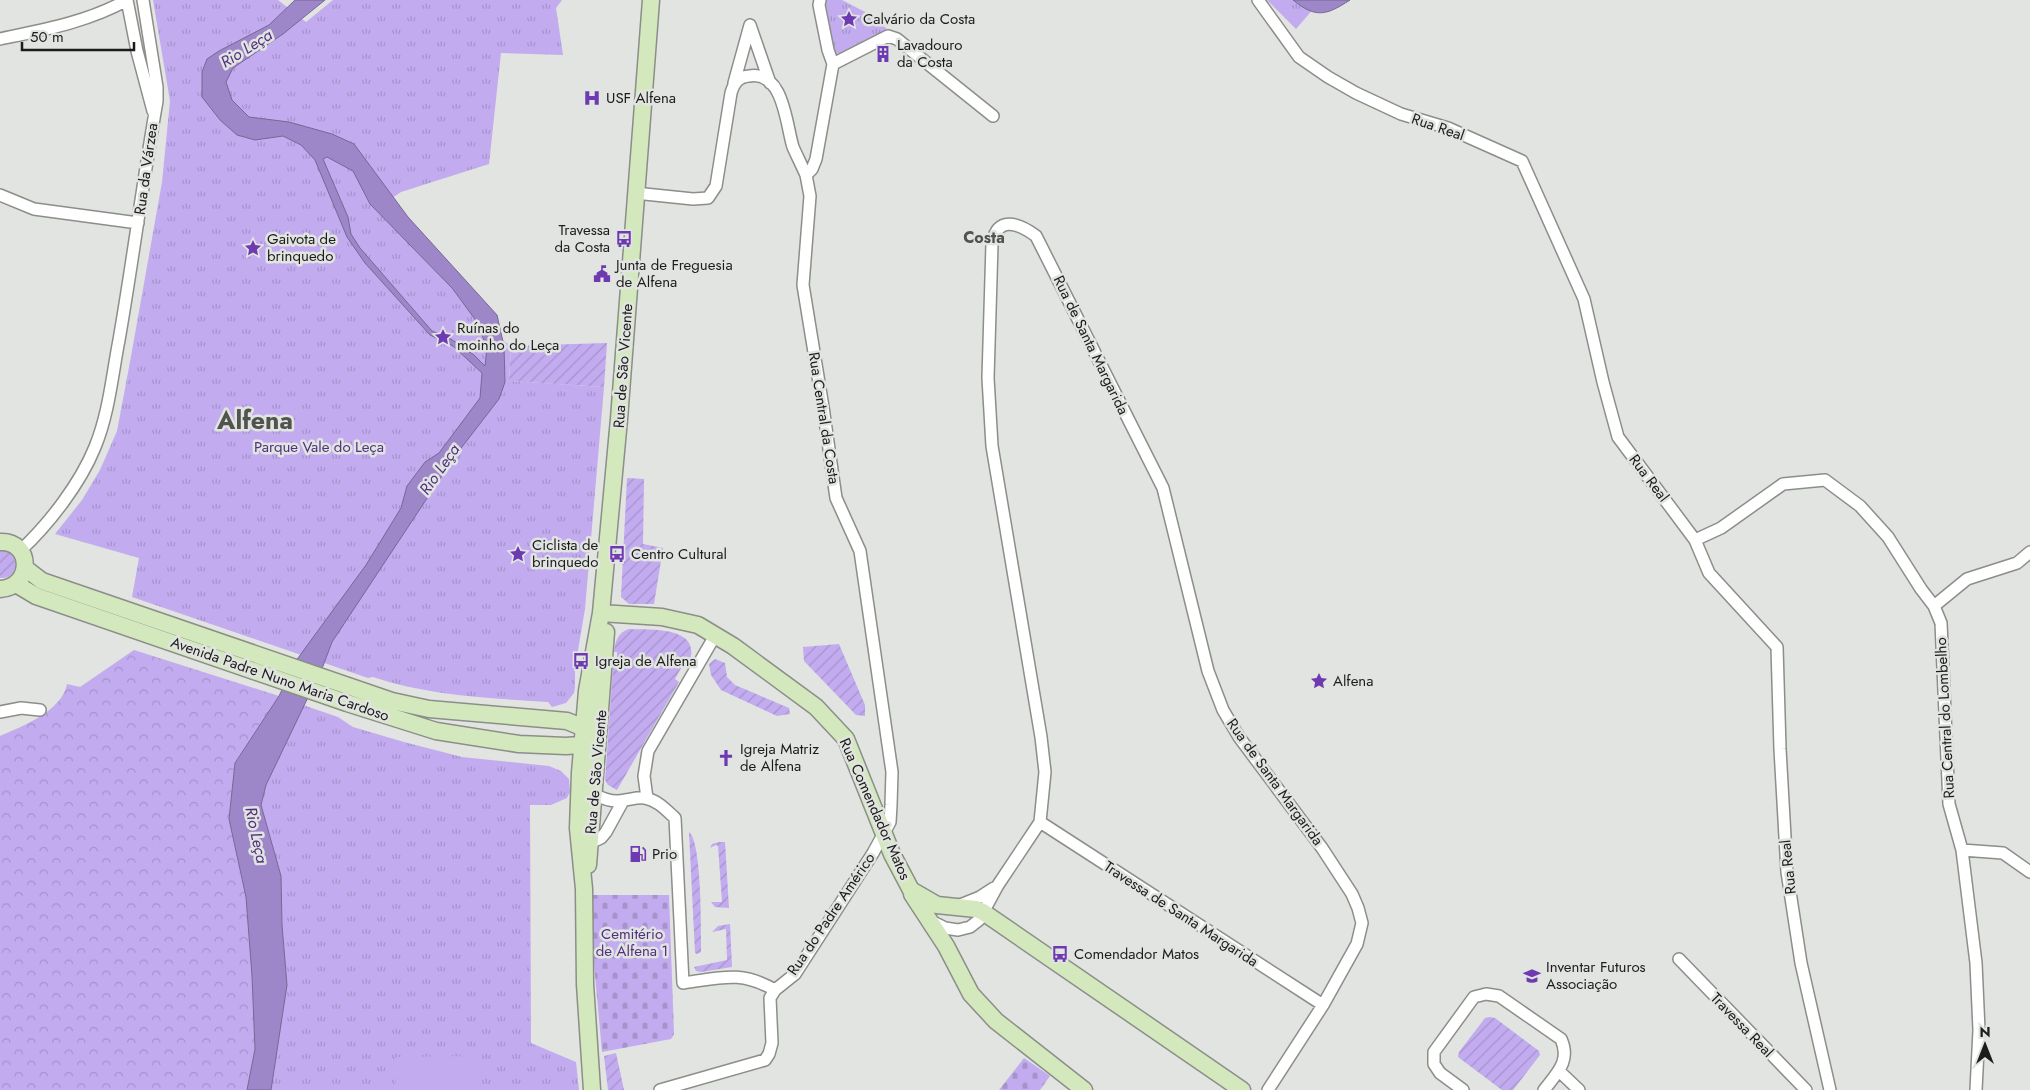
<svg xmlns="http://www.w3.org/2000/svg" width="2030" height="1090" viewBox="0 0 2030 1090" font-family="Jost,sans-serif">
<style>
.grass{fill:url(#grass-tufts)}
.forest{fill:url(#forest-crowns)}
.cemetery{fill:url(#cemetery-stones)}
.garden{fill:url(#garden-furrows)}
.pitch{fill:#c2abef}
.water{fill:#9e87c9;stroke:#776795;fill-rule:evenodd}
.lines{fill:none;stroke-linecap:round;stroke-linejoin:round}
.street-casing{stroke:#8b8e89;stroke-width:14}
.secondary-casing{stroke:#8b8e89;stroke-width:19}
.street{stroke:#fff;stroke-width:11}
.secondary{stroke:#d4e8be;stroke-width:16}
.labels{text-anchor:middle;stroke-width:5;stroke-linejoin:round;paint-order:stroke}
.poi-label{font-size:15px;fill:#1b1c1b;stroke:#e1e4e0;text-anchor:start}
.street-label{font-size:15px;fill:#1b1c1b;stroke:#e1e4e0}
.park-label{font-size:15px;fill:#51307f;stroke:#e1e4e0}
.water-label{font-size:16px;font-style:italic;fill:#51307f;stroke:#e1e4e0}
.neighbourhood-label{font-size:16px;font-weight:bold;fill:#51534f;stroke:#e1e4e0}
.town-label{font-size:25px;font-weight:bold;fill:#51534f;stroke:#e1e4e0}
</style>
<defs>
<pattern id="grass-tufts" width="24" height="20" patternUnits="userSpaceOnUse" patternTransform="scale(1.25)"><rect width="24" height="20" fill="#c2abef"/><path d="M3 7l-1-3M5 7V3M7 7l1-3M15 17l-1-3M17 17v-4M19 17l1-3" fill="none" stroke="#a693cc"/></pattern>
<pattern id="forest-crowns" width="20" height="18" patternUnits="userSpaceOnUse" patternTransform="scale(1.25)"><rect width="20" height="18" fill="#c2abef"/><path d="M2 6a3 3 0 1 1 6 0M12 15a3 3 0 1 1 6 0" fill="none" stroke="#a693cc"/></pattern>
<pattern id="cemetery-stones" width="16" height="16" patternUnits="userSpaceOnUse" patternTransform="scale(1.25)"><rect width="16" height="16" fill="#c2abef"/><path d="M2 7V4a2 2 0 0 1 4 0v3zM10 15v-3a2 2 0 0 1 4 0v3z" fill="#a693cc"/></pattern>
<pattern id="garden-furrows" width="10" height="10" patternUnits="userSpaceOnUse" patternTransform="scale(1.25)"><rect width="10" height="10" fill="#c2abef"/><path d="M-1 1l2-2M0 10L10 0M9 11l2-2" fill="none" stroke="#a693cc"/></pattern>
</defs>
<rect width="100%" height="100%" fill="#e1e4e0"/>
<!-- grass -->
<path class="grass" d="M153,0H278L306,22L333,0H562L556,8L563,55L501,53L489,164L401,192L376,209L452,288L477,322L511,346L509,381L604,387L585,609L575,668V687L574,693L566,703L552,707L548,702C488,698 430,696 373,677L368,678L132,597L139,558L55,534L82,500L100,470L117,431L130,362L162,182L170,101Z
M825,0H842L869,14L887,29L846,52L835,54Z
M1267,0H1321L1296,29Z
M303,705L338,717L353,727L404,742L462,757L549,766L561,771L569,779L570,792L567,798L551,805H530L531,1043L576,1062L579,1090H271L287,985L282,925L281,876L261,805L266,785Z"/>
<!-- forest -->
<path class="forest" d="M134,650L279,696L235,763L229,819L246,897L252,976L255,1049L247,1090H0V736C23,726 62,711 67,684L80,687Z"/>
<!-- cemetery -->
<path class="cemetery" d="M593,895H669L674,1034L671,1039L602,1052L593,953Z
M1024,1058L1050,1076L1040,1090H999Z"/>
<!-- garden -->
<path class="garden" d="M607,343L604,387L509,381L511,346Z
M627,478L644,479L643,544L663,548L654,604H629L621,597Z
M0,550C20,550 21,579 0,578Z
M629,629C651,630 703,626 689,663L685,661L675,679L679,682L617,790L608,785L605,780L613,667H617V652H614C615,642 618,632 629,629Z
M839,644L865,705V716L856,715L804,661L803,647Z
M715,659L725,663L727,677L735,685L789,708L790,714L777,716L721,690L711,675L709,664Z
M689,832C702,842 701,929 701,949V952L697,954L695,953Z
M719,842H725L729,908L715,907L711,902H722L718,846L716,845L710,848L712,844Z
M730,924L732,967L701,972L696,971L694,967L727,960L726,929L712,932L718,926Z
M1490,1017L1495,1018L1539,1051L1540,1055L1513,1090H1502L1458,1057L1459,1052L1485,1018Z
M616,1053L624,1090H608L604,1056Z"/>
<!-- pitch -->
<path class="pitch" d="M478,1056V1090H396V1057Z"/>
<!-- water -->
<path class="water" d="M295,0H325L283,34L233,68L226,82L232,100L249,117L289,122L332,134L354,144L408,217L497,315L504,346L505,382L499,399L455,456L332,642L323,666L266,785L261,805L281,876L282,925L287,985L271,1090H247L255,1049L252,976L246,897L229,819L235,763L279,696L298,658L366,565L401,508L407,486L425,462L439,453L480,398L482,373L453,346L430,335L365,263L347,237L315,160L301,145L283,136L255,140L237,135L220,120L202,97V72L207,59L219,51L269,25ZM327,157L353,171L370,204L452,288L477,322L487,348L485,366L474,355L451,339L432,331L360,248L351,234L348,217L323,159Z
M1293,0H1350C1327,15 1316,19 1293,0Z"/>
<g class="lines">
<!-- street casing -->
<g class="street-casing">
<path id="street" d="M127,0L137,51L153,111
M1258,0L1299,57L1328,77L1356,93L1401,114L1448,128L1522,161L1584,299L1603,382L1618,437L1695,540L1709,573L1777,647L1780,749L1787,872L1801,963L1830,1090
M0,39C43,30 88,22 127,0
M833,64L888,36L897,39L993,116
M734,83L750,25L770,83
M635,193L693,199L708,198L716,186L731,93C734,83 738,77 749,76C784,70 786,125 793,147C797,156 802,166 806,175
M0,195L34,209L138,223
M1695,540L1721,528L1783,484L1825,480L1860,506L1888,537L1921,589L1934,606L1941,623L1949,804L1962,850L1976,963L1979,1030L1976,1090
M20,551C49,524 80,484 95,447C109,413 112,376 119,340C133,260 143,180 157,101V87L143,0
M1934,606L1967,579L2017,563L2030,552
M0,712L21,708L40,710
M594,794C603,799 614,803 625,800C632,799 638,797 645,798C657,800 666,810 675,818L683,983C721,978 740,970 775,990
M647,798L644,776L648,751L716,634
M1040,822L1323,1005
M585,841L590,843L601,838L606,832L623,801
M1962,850L2003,853L2030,872
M960,905L980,897L994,888
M931,921L945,928L958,930L970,927L979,920L998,885L1040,822L1045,772L1041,737L992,446L988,378L992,244C997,216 1017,222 1036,236L1163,488L1208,671L1223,710L1239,737L1322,848L1352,894L1358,908L1362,923L1357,944L1323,1005L1268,1090
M1679,959L1806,1090
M1559,1071L1579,1090
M660,1090L765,1060L769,1054L772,1043L770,998L775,990L795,974L873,853L890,822L891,805L892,772L860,551L836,498L823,407L803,285L810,196L806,175L812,169L816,159L833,64L828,50L819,5L820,0
M1463,1090L1440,1073L1434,1064V1052L1474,997L1486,994L1499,996L1561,1039C1571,1061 1557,1073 1544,1090"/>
</g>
<!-- secondary casing -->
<g class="secondary-casing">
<path id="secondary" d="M0,542C32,540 34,587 0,589
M25,568L42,581L392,701L429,709L567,721L579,726L590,736
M16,584L36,596L347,703L436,731L519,744L566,746L579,745L589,741L599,727
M601,613L662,617L698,625L733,646L816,707L846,739L892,854L911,890L937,905L976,909L983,912L1242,1090
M590,762V781L594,789
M588,865L606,632
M912,894L946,946L971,994L996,1021L1084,1090
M592,1090L585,984L584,889L578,828L580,773L587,691L601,613L619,419L651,0"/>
</g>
<!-- street -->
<use href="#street" class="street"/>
<!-- secondary -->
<use href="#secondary" class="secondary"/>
</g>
<!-- icons -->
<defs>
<g id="sight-bare" transform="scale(1.35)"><path d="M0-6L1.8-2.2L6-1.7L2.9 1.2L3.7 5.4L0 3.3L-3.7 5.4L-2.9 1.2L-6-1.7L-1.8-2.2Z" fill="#6e3ab1" stroke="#e1e4e0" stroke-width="2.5" paint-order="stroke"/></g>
<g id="building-bare" transform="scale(1.35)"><path d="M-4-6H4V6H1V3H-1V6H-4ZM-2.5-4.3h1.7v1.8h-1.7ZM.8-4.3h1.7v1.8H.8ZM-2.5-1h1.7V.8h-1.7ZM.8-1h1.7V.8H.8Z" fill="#6e3ab1" stroke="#e1e4e0" stroke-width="2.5" paint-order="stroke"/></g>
<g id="hospital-bare" transform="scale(1.35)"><path d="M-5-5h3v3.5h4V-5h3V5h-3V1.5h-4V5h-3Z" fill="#6e3ab1" stroke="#e1e4e0" stroke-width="2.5" paint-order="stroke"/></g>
<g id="bus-bare" transform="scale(1.35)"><path d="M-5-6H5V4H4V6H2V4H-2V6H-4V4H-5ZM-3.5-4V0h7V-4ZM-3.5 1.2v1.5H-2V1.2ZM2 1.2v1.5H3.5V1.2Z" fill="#6e3ab1" stroke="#e1e4e0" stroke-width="2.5" paint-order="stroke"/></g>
<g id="civic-bare" transform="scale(1.35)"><path d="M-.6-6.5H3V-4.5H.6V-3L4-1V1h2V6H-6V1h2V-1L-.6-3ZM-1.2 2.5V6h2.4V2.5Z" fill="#6e3ab1" stroke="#e1e4e0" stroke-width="2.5" paint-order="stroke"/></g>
<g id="church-bare" transform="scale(1.35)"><path d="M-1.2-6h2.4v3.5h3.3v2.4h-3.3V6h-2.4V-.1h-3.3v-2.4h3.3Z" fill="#6e3ab1" stroke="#e1e4e0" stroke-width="2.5" paint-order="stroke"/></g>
<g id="fuel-bare" transform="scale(1.35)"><path d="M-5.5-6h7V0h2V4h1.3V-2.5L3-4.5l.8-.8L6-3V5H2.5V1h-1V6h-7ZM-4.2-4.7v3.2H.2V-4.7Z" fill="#6e3ab1" stroke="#e1e4e0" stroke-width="2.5" paint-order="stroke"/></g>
<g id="school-bare" transform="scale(1.35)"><path d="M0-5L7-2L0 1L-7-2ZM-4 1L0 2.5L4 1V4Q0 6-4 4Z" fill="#6e3ab1" stroke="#e1e4e0" stroke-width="2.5" paint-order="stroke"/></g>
</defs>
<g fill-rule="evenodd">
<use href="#sight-bare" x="849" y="19"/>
<use href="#building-bare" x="883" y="54"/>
<use href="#hospital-bare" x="592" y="98"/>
<use href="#bus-bare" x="624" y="239"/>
<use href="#sight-bare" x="253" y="248"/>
<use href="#civic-bare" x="602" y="274"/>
<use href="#sight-bare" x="443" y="337"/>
<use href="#sight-bare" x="518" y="554"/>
<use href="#bus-bare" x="617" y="554"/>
<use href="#bus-bare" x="581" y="661"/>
<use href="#sight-bare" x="1319" y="681"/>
<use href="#church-bare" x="726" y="758"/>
<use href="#fuel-bare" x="638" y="854"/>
<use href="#bus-bare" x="1060" y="954"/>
<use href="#school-bare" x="1532" y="976"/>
</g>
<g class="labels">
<!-- poi labels -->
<g class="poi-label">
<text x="863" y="24">Calvário da Costa</text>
<text x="897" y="50">Lavadouro<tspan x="897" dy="17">da Costa</tspan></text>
<text x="606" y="103">USF Alfena</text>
<text x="610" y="235" text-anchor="end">Travessa<tspan x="610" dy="17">da Costa</tspan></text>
<text x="267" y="244">Gaivota de<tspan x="267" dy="17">brinquedo</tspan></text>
<text x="616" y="270">Junta de Freguesia<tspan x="616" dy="17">de Alfena</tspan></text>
<text x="457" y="333">Ruínas do<tspan x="457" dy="17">moinho do Leça</tspan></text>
<text x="532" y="550">Ciclista de<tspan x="532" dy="17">brinquedo</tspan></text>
<text x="631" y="559">Centro Cultural</text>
<text x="595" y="666">Igreja de Alfena</text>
<text x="1333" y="686">Alfena</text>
<text x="740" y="754">Igreja Matriz<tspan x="740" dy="17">de Alfena</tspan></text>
<text x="652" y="859">Prio</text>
<text x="1074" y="959">Comendador Matos</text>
<text x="1546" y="972">Inventar Futuros<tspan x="1546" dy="17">Associação</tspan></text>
</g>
<!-- street labels -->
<g class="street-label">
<text transform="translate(1438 127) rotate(19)" y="5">Rua Real</text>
<text transform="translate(146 169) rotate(-82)" y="5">Rua da Várzea</text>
<text transform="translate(1091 345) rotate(64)" y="5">Rua de Santa Margarida</text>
<text transform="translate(623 366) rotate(-86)" y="5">Rua de São Vicente</text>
<text transform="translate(824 418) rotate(81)" y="5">Rua Central da Costa</text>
<text transform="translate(1649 478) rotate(53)" y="5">Rua Real</text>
<text transform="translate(280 679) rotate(19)" y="5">Avenida Padre Nuno Maria Cardoso</text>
<text transform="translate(1945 718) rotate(-93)" y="5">Rua Central do Lombelho</text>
<text transform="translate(596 772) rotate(-85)" y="5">Rua de São Vicente</text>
<text transform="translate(1275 782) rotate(54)" y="5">Rua de Santa Margarida</text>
<text transform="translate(875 809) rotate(66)" y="5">Rua Comendador Matos</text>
<text transform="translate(1788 867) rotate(-96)" y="5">Rua Real</text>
<text transform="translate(831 914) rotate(-56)" y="5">Rua do Padre Américo</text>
<text transform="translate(1181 914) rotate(33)" y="5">Travessa de Santa Margarida</text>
<text transform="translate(1742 1025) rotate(46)" y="5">Travessa Real</text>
</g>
<!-- park labels -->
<g class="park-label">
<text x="319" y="452">Parque Vale do Leça</text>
<text x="632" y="939">Cemitério<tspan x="632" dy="17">de Alfena 1</tspan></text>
</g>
<!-- water labels -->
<g class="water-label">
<text transform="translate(246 48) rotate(-32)" y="6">Rio Leça</text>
<text transform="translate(439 469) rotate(-55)" y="6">Rio Leça</text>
<text transform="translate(257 835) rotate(78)" y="6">Rio Leça</text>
</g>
<!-- neighbourhood labels -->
<g class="neighbourhood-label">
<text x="984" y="243">Costa</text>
</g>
<!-- town labels -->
<g class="town-label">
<text x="255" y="429">Alfena</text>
</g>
</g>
<!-- north arrow -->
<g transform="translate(1985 1045)" stroke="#e1e4e0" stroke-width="4" paint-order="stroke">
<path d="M0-4L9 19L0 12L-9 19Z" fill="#1b1c1b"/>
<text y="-8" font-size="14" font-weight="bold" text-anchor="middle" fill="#1b1c1b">N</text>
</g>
<!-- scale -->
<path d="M22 42v8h112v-8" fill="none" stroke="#1b1c1b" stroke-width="2.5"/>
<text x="30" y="42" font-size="15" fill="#1b1c1b" stroke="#e1e4e0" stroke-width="4" paint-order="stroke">50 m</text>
</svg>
